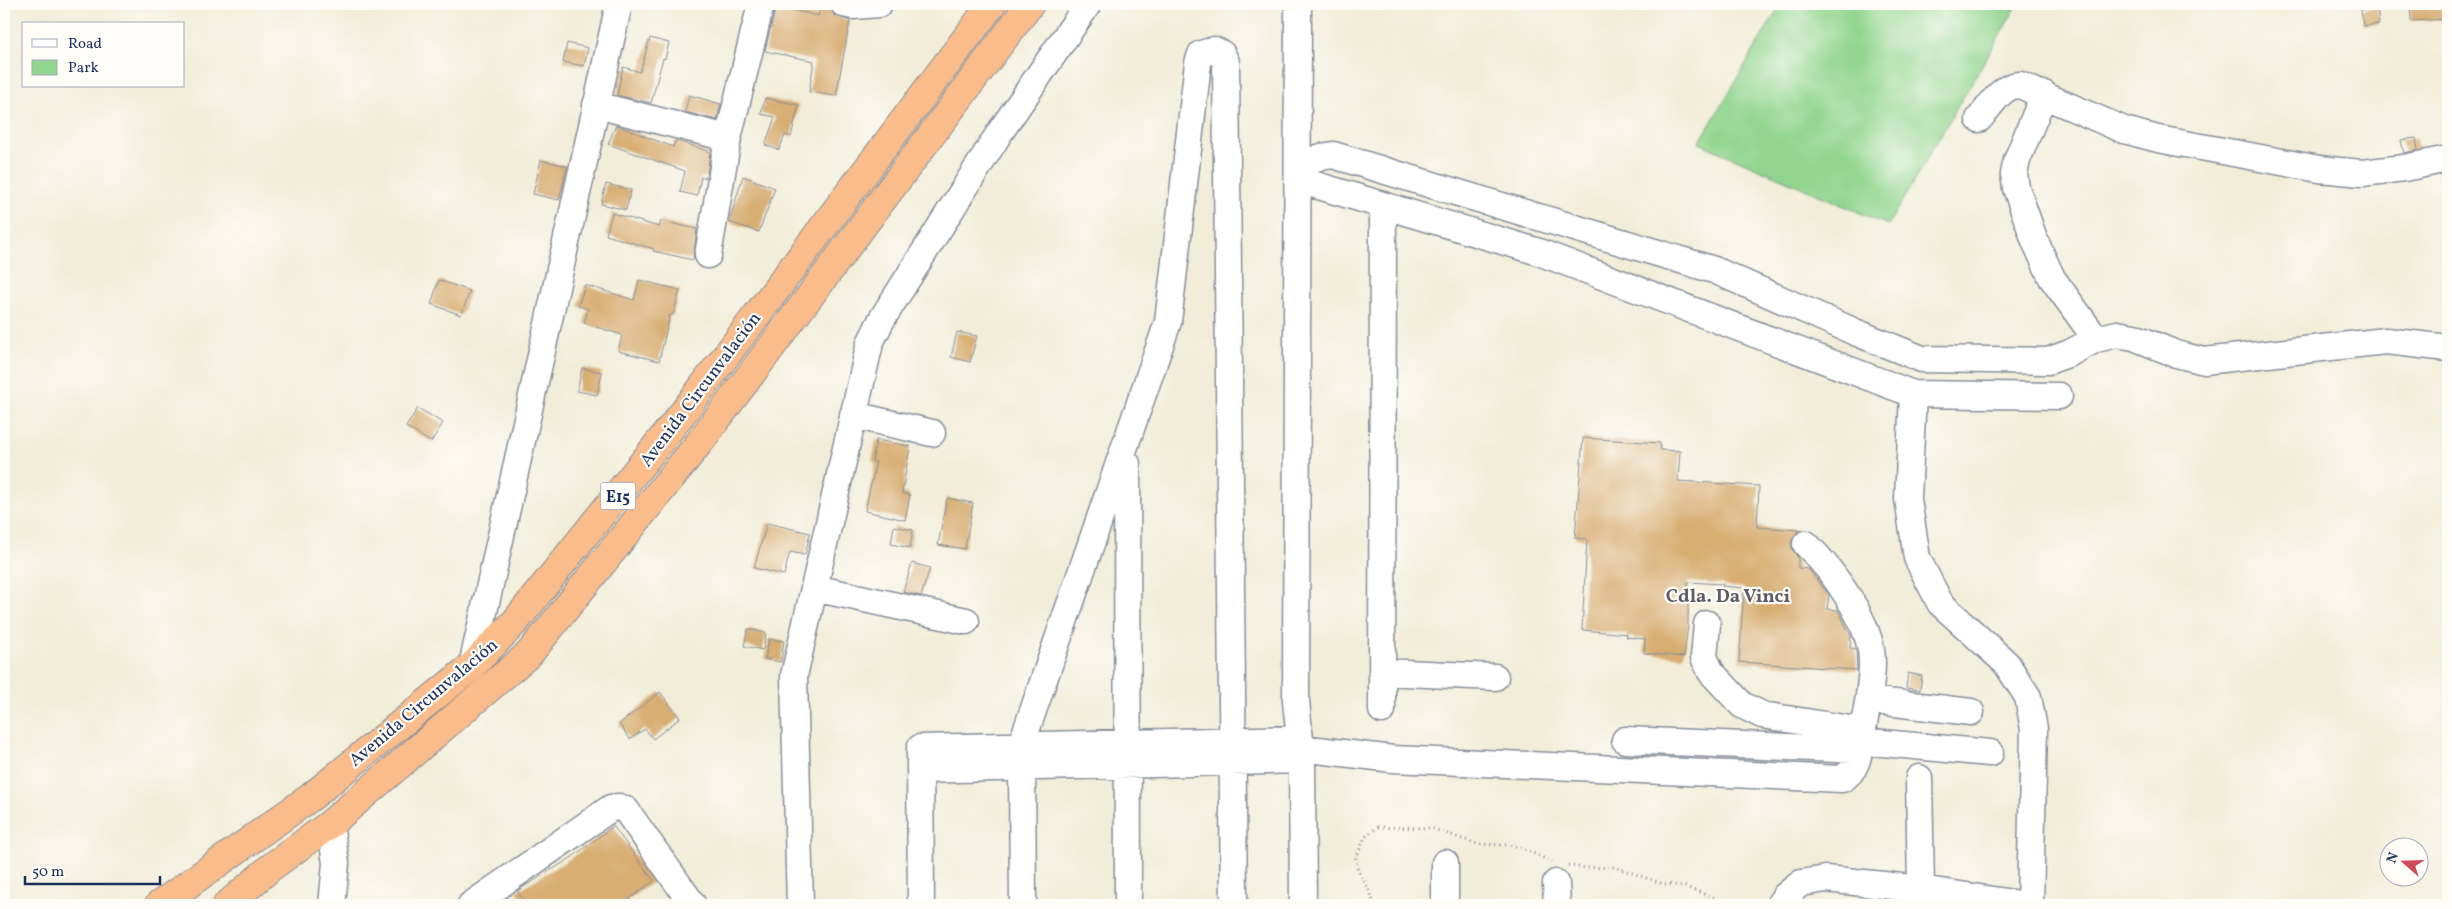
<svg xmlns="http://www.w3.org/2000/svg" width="2452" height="909" viewBox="0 0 2452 909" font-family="Vollkorn,serif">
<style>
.green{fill:#91d58e;stroke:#568276}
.building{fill:#d8ae73}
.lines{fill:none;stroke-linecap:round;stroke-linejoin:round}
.minor-casing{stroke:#868e9b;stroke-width:29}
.highway-casing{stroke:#868e9b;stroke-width:30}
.path{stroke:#868e9b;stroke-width:3;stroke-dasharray:1 4;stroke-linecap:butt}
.minor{stroke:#fff;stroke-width:26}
.highway{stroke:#f9bc8a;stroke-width:28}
.labels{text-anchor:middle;stroke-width:4.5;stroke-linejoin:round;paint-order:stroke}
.shield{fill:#fdfcf7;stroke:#5f6c8c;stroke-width:1}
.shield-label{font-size:16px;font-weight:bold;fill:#1b2f5e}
.street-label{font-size:18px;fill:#1b2f5e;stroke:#fdfcf7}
.neighbourhood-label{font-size:19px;font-weight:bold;fill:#5d5b65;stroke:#fdfcf7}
</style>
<rect width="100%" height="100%" fill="#fdfcf7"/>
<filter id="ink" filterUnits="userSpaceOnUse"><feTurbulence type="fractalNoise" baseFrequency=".02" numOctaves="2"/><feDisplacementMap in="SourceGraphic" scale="10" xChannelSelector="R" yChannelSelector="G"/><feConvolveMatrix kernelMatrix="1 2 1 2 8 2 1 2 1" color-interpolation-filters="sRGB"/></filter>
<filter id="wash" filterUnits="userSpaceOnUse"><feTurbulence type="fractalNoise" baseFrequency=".0096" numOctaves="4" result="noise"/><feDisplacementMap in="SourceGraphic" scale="20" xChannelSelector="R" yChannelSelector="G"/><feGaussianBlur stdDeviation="1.12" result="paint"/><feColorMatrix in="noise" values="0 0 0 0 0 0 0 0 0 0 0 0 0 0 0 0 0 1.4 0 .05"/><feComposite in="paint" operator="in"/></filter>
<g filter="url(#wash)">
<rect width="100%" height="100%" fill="#f2edd8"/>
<!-- green -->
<path class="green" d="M1781,4H2018L1888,225L1699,143Z"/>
<g id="blocks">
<!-- building -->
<path class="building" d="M821,4L830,6L834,15L850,21L836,96L809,92L814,61L765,51L776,6L818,16Z
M2410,4H2448V19L2411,21Z
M2377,7L2379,24L2363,26L2361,10Z
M650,38L669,43L665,59L663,58L651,103L617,95L623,67L640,72Z
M567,43L588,48L584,66L563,62Z
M689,95L721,104L717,120L685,112Z
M765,98L799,105L791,137L785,135L779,150L765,145L775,117L761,114Z
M616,125L673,147L675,141H678L710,152L707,174L705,178L701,177L697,196L680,192L685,171L608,144Z
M2416,138L2418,150L2404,153L2401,140Z
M541,160L567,166L559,200L533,194Z
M743,176L775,188L759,232L729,222Z
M606,184L631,190L626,210L601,204Z
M612,213L659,227L661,221L697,229L693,260L653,251L654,249L606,235Z
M439,280L470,291L461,315L431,304Z
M639,280L680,290L673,315H670L659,361L618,351L622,335L584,323L588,309L578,306L585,285L634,300Z
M957,332L977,336L970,362L951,357Z
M582,368L602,372L597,395L577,391Z
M418,408L443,423L431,442L406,427Z
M1583,438L1660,443V450L1680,451L1678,481L1759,486L1757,527L1799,530L1792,540V548L1798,558V568L1808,569L1826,591L1829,595L1827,609L1838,610L1851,636L1850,648L1856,649L1857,670L1739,662L1744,588L1722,586L1723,584L1688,582V625L1684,657L1644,653L1645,639L1626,637L1627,634L1582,630L1587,539L1575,538Z
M876,440L910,446L902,493L910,495L905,520L865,511L876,462H872Z
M947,498L973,503L965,549L938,545Z
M767,523L810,533L805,555L790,552L784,575L754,568Z
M894,526L913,530L910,548L891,544Z
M912,563L930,568L921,596L903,592Z
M748,629L766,633L763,650L744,646Z
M769,639L784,641L781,662L765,659Z
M1908,673L1922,676L1920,690L1906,688Z
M660,692L680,718L653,739L645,729L630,739L619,724Z
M613,826L654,881L621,905H527L517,891L571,858Z"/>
</g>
</g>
<g filter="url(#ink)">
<use href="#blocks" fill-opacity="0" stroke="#868e9b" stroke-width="1"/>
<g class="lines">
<!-- minor casing -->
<g class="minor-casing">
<path id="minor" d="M844,4L853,6L879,4
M1298,4L1296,701L1302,760L1303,905
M2044,94L2017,160L2014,174L2016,188L2035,241L2052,278L2096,339
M596,105L728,138L761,4
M1979,119C1990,107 2002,84 2020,85L2124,130L2158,139L2319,169L2362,173L2404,168L2448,159
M1298,165L1321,157L1333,155L1714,270L1855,332L1922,359L2048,361L2070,353L2096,339L2117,334L2134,337L2176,354L2204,361L2386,341L2448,348
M1299,180L1539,252L1913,394L2059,396
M708,255L728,138
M1913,394L1908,499L1917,558L1940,603L2006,663L2028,697L2034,729L2030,905
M853,415L932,433
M1127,464L1128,905
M814,588L966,621
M1707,624L1704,657L1711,672L1742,705L1762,715L1863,731
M472,666L619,4
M1382,672L1495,677
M1869,700L1971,712
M1382,710L1383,205
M1625,740L1859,750
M1861,741L1990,753
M1301,748L1393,759L1842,779C1859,769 1859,751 1862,733C1867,710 1872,685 1872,661C1872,623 1832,570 1806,544
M920,770L1302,760
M1919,778L1921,889
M330,824L336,863L332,905
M1445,863V905
M1556,883L1557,905
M471,905L611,808L619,807L626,810L693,905
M800,905L794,676L870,343L882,319L1000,132L1088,4
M921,905L920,748L1300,739
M1023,905L1022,766L1025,734L1168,322L1198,63L1201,54L1214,50L1222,54L1226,62L1234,905
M1779,905L1785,896L1801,883L1826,879L1921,889L2026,905"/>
</g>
<!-- highway casing -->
<g class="highway-casing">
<path id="highway" d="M159,905L311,797L472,666L515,622L682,414L992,4
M227,905L270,868L330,824L529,654L699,443L1030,4"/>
</g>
<!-- path -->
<path class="path" d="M1568,865L1585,868L1615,867L1664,884L1683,886L1733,905
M1374,905L1371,894L1358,870L1356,858L1365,837L1378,827L1431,828L1477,844L1508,845L1520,847L1552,862"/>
<!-- minor -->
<use href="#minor" class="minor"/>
<!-- highway -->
<use href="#highway" class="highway"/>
</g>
</g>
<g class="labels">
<!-- shield labels -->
<rect class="shield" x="600.5" y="482.5" width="35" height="27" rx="4"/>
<g class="shield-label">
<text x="618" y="502">E15</text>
</g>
<!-- street labels -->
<g class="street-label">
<text transform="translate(700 389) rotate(-53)" y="6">Avenida Circunvalación</text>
<text transform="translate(423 702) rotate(-40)" y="6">Avenida Circunvalación</text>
</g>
<!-- neighbourhood labels -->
<g class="neighbourhood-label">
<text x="1728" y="602">Cdla. Da Vinci</text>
</g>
</g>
<!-- margin -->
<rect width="2452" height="909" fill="none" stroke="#fdfcf7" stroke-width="20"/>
<!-- legend -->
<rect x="22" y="22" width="162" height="65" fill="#fdfcf7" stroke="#a3aaba"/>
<rect x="32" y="39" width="25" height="8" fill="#ffffff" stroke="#a3aaba"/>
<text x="68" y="48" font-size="15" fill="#1b2f5e">Road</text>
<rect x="32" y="60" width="25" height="15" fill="#91d58e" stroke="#a3aaba"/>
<text x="68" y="72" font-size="15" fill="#1b2f5e">Park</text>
<!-- north arrow -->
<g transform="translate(2404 862) rotate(290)"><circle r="24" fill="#fdfcf7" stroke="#a3aaba"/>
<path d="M0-4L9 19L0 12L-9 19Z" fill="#d1495b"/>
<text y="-8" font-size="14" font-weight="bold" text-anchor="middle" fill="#1b2f5e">N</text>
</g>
<!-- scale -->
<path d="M25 876v8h135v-8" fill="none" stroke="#1b2f5e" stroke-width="2.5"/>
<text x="32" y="876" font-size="15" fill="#1b2f5e" stroke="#fdfcf7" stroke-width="4" paint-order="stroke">50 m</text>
</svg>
